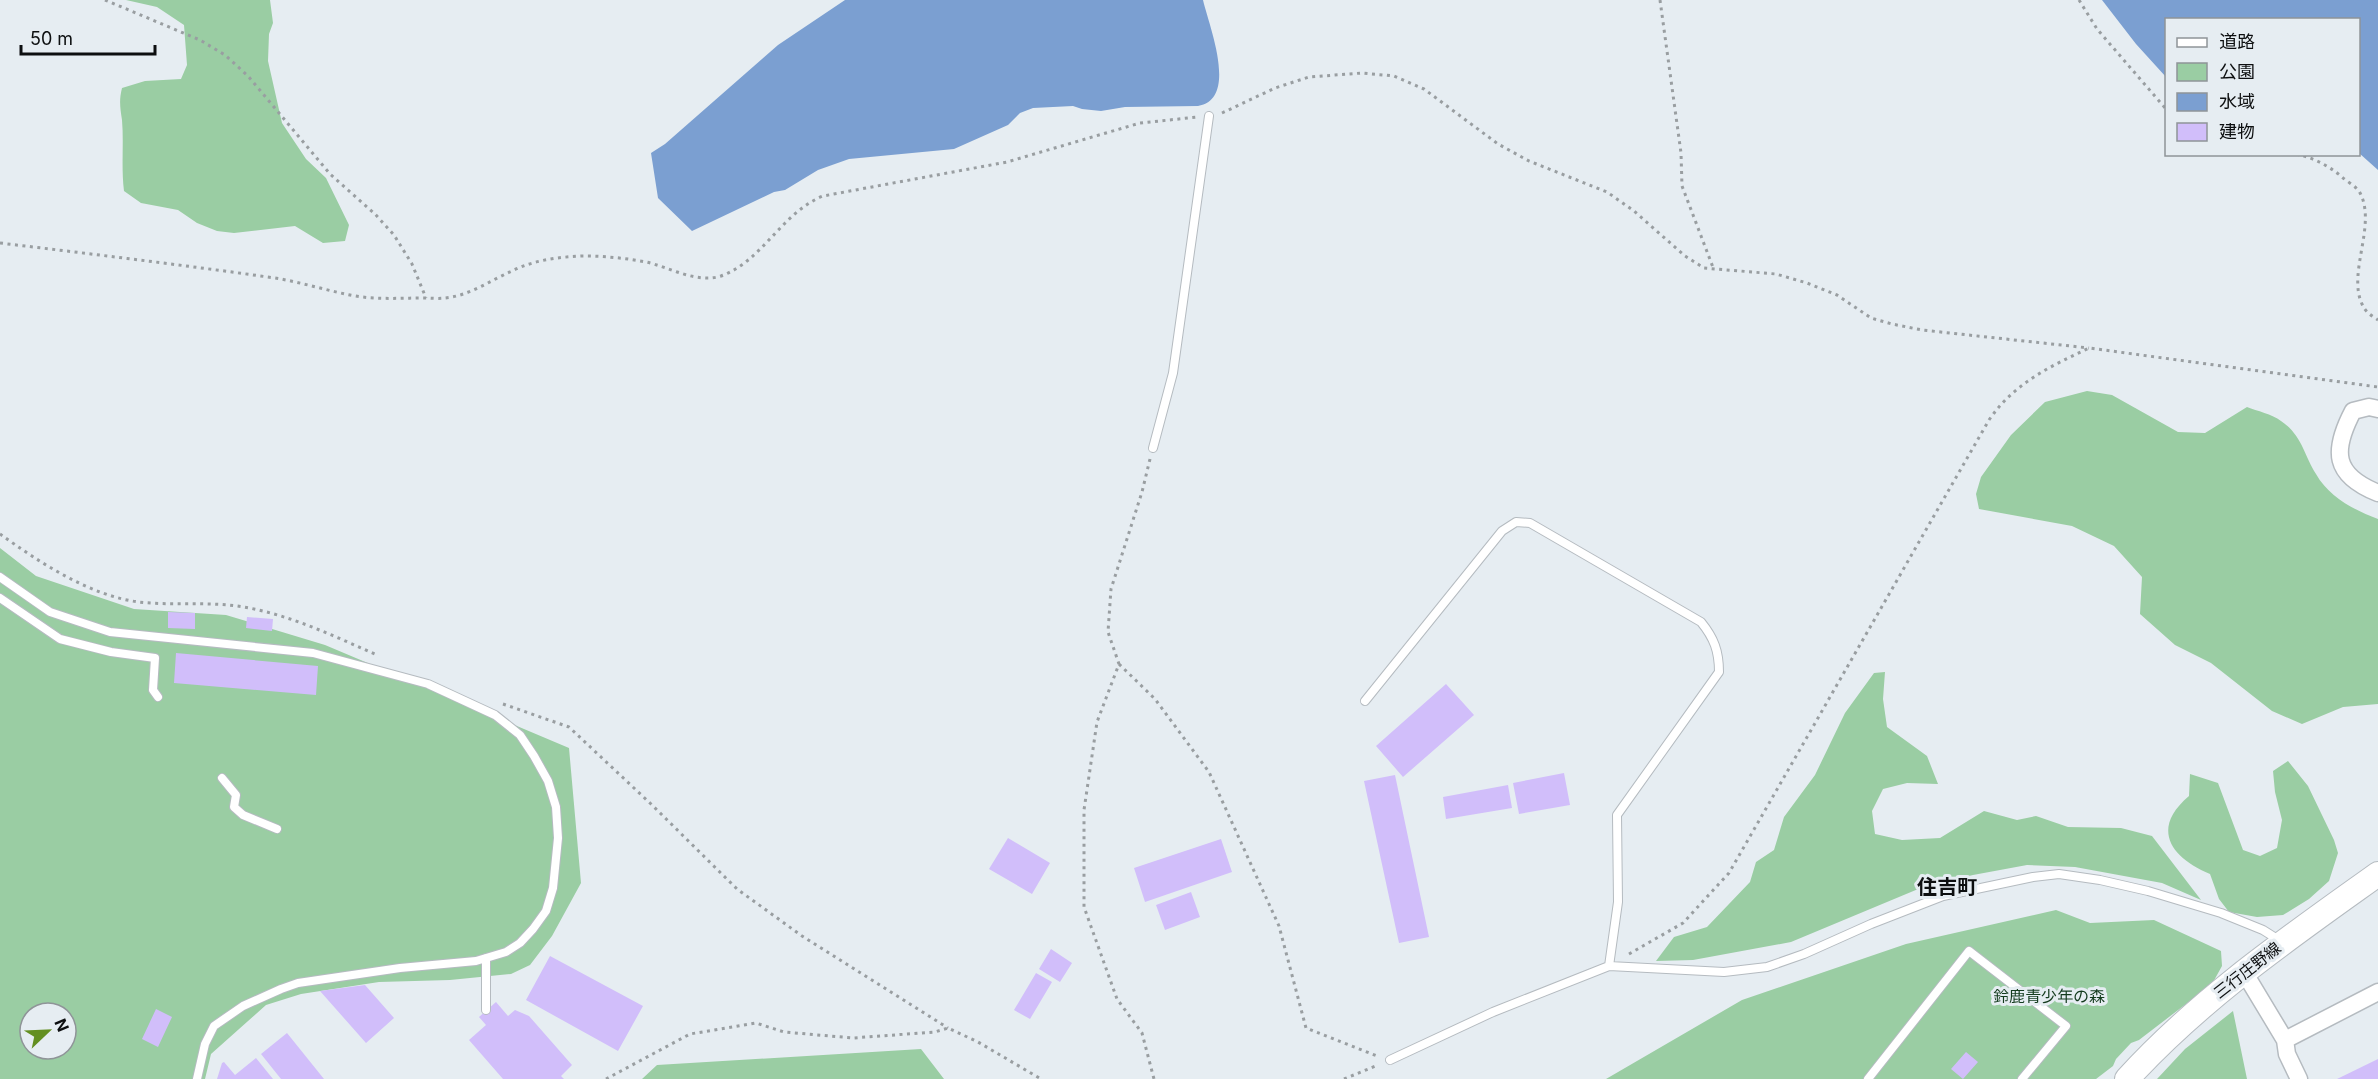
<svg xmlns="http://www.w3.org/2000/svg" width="2378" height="1079" viewBox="0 0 2378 1079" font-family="Inter,'Noto Sans JP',sans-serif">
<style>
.green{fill:#9acda3;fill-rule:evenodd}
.water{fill:#7b9fd1}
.building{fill:#d1befa}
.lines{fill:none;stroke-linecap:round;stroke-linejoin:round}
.service-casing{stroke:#b5bbc0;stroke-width:10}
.minor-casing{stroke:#b5bbc0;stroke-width:19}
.secondary-casing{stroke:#b5bbc0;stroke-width:26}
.path{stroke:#999ea1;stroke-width:3;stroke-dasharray:3 4.5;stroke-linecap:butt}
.service{stroke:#fff;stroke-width:8}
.minor{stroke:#fff;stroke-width:16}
.secondary{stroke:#fff;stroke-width:24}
.labels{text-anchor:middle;stroke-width:6;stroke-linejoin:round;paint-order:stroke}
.street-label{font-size:16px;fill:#0d0f10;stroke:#e6edf2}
.park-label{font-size:16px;fill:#133b1d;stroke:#e6edf2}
.quarter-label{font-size:20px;font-weight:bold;fill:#0d0f10;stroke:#e6edf2}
</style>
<rect width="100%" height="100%" fill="#e6edf2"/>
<!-- green -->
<path class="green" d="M126,0H270L273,23L269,34L268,61L282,123L306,159L326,178L349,225L345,241L323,243L295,226L234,233L217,231L197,223L178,210L141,203L124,191C121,166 124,144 122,120C120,107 119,100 122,88L145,81L181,79L187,65L184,25L157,7Z
M2087,391L2112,395L2178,432L2205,433L2247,407C2257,411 2272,414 2281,421C2302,435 2304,455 2316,474C2329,497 2354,510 2378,519V704L2343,707L2302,724L2272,711L2211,663L2175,645L2140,614L2142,577L2114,546L2072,526L1979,509L1976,494L1981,477L2011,435L2045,402Z
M0,548L36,576L134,609L226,615L325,645L569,748L581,883L552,936L530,965L511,974L450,980L379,982L301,994L266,1005L211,1054L205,1079H0ZM30,1013H66V1049H30Z
M1885,672L1883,699L1887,727L1927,756L1938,784L1907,783L1883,789L1872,811L1875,834L1902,840L1940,838L1984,811L2017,820L2036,816L2068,827L2121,828L2152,836L2201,900L2162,883L2075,867L2027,865L1973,875L1923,887L1791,942L1693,960L1656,961L1674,937L1707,927L1750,882L1756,862L1774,850L1784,817L1815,775L1845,713L1874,673Z
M2288,761L2308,786L2334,840L2338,853L2329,881L2309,899L2283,915L2257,917L2229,912L2219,899L2210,874C2171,858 2150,829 2189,796L2190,774L2218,783L2243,850L2260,856L2277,848L2282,820L2275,792L2273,771Z
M2056,910L2090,923L2154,920L2221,951L2222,966L2212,984L2139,1040L2131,1043L2116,1059L2113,1066L2096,1079H1606L1742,1000L1906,944Z
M2233,1011L2247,1079H2157L2185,1049Z
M921,1049L944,1079H642L657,1065Z"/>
<!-- water -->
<path class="water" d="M845,0H1203C1209,26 1239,99 1198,106L1125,107L1101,111L1082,109L1073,106L1033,108L1020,113L1008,125L954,149L849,159L818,170L785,190L774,192L692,231L658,198L651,153L665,144L778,45Z
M2102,0H2378V170L2359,153L2358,20H2166V77L2136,44Z"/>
<!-- building -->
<path class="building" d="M168,612L195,613V629L168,628Z
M247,617L273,619L272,631L246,628Z
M176,653L318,666L316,695L174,683Z
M1446,684L1474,715L1403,777L1376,746Z
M1564,773L1570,805L1519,814L1513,783Z
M1395,775L1429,937L1399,943L1364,781Z
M1508,785L1512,808L1446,819L1443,797Z
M1008,838L1050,863L1032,894L989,869Z
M1221,839L1232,872L1145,902L1134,868Z
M1191,892L1200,917L1165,930L1156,905Z
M1051,949L1072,963L1060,982L1039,969Z
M550,956L643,1006L618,1051L526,1000Z
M1036,973L1052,982L1030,1019L1014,1010Z
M365,985L394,1018L366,1043L320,991Z
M496,1002L508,1016L515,1010L529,1016L572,1065L561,1076L564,1079H503L469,1040L486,1025L479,1017Z
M156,1009L172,1017L158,1047L142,1039Z
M287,1033L324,1079H281L261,1054Z
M1966,1052L1978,1062L1963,1079L1951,1069Z
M256,1058L273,1079H217L222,1063L224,1062L235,1075Z
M2378,1059V1079H2337Z"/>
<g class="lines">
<!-- service casing -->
<g class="service-casing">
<path id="service" d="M1153,448L1173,373L1209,116
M0,577L50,612L110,632L313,653L428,684L495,715L520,735L534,756L548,781L556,807L558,838L553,888L546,911L533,929L520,943L506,952L476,961L400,968L298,983L281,989L243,1006L214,1026L205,1044L197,1079
M0,598L60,639L111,652L155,658L153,690L158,697
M1365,701L1502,531L1516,522L1530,523L1701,622C1714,638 1719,651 1719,672L1617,815L1618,902L1609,966
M222,778L236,795L234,807L243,815L277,829
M486,958V1010
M1390,1060L1493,1012L1609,966L1724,972L1767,967L1804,954L1871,924L1943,896L2033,877L2059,874L2100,880L2148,891L2221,913L2263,930L2282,942
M1868,1079L1969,951L2066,1026L2022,1079"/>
</g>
<!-- minor casing -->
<g class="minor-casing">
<path id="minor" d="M2378,409L2369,407L2353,411C2332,451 2333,475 2378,493
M2244,972L2285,1040L2287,1054L2299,1079
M2285,1040L2378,992"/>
</g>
<!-- secondary casing -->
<g class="secondary-casing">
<path id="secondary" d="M2127,1079C2201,998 2290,937 2378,874"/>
</g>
<!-- path -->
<path class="path" d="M105,0L200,40L225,55L248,76L330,174L375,214L394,235L412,264L426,298
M1660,0L1681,153L1682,186L1714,270
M2079,0L2097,29L2166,109
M1222,113L1275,88L1309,77L1362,73L1394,76L1424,89L1498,144L1529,161L1607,192L1634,211L1685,256L1704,268L1776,274L1807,283L1837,295L1871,318L1892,324L1922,330L2089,348
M2296,154C2314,158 2327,165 2341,176C2346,181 2354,185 2359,191C2378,223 2347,272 2362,304C2365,312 2372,316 2378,320
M0,243C92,254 183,265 275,278C300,282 325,290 350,295C374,300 398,298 422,298C430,298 438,299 445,298C469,296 491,280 512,271C534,260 558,257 583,256C604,256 625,258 646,262C669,267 697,284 721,276C763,261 781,213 823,196L1007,162L1140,123L1198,117
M1150,459L1142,492L1111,589L1108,632L1119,664L1097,722L1084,810V907L1117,999L1142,1033L1154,1079
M0,534C39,562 90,596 139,602C173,606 209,601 244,607C290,615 334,636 377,655
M1119,664L1155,699L1209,772L1279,926L1306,1028L1377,1056
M503,704L569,727L651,804L737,889L802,936L948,1028
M1629,954L1683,923L1729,873L1989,420C2014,383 2051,366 2089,348L2378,387
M606,1079L690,1034L756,1023L784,1032L853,1038L935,1032L948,1028L978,1042L1041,1079
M1344,1079L1378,1065"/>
<!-- service -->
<use href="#service" class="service"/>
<!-- minor -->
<use href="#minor" class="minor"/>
<!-- secondary -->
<use href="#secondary" class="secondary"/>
</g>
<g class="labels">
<!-- street labels -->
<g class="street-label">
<text transform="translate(2247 970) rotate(-38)" y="6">三行庄野線</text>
</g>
<!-- park labels -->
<g class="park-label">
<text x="2049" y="1002">鈴鹿青少年の森</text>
</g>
<!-- quarter labels -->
<g class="quarter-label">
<text x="1947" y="894">住吉町</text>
</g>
</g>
<!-- legend -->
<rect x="2165" y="18" width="195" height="138" fill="#e6edf2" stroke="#8f9498" stroke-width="1.5"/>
<rect x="2177" y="38" width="30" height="9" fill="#ffffff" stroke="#8f9498" stroke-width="1.5"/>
<text x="2219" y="48" font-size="18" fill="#0d0f10">道路</text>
<rect x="2177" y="63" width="30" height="18" fill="#9acda3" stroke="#8f9498" stroke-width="1.5"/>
<text x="2219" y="78" font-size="18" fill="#0d0f10">公園</text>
<rect x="2177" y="93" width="30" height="18" fill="#7b9fd1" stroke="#8f9498" stroke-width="1.5"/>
<text x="2219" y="108" font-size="18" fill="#0d0f10">水域</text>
<rect x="2177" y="123" width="30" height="18" fill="#d1befa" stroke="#8f9498" stroke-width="1.5"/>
<text x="2219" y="138" font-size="18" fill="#0d0f10">建物</text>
<!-- north arrow -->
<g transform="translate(48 1031) rotate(67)"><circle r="28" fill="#e6edf2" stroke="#8f9498" stroke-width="1.5"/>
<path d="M0-4.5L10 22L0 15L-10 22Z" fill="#638f21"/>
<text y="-9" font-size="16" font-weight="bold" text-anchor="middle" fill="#0d0f10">N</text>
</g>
<!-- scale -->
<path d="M21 45v9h134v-9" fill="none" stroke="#0d0f10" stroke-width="3"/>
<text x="30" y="45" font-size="18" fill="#0d0f10" stroke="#e6edf2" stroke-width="4.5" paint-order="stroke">50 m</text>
</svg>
